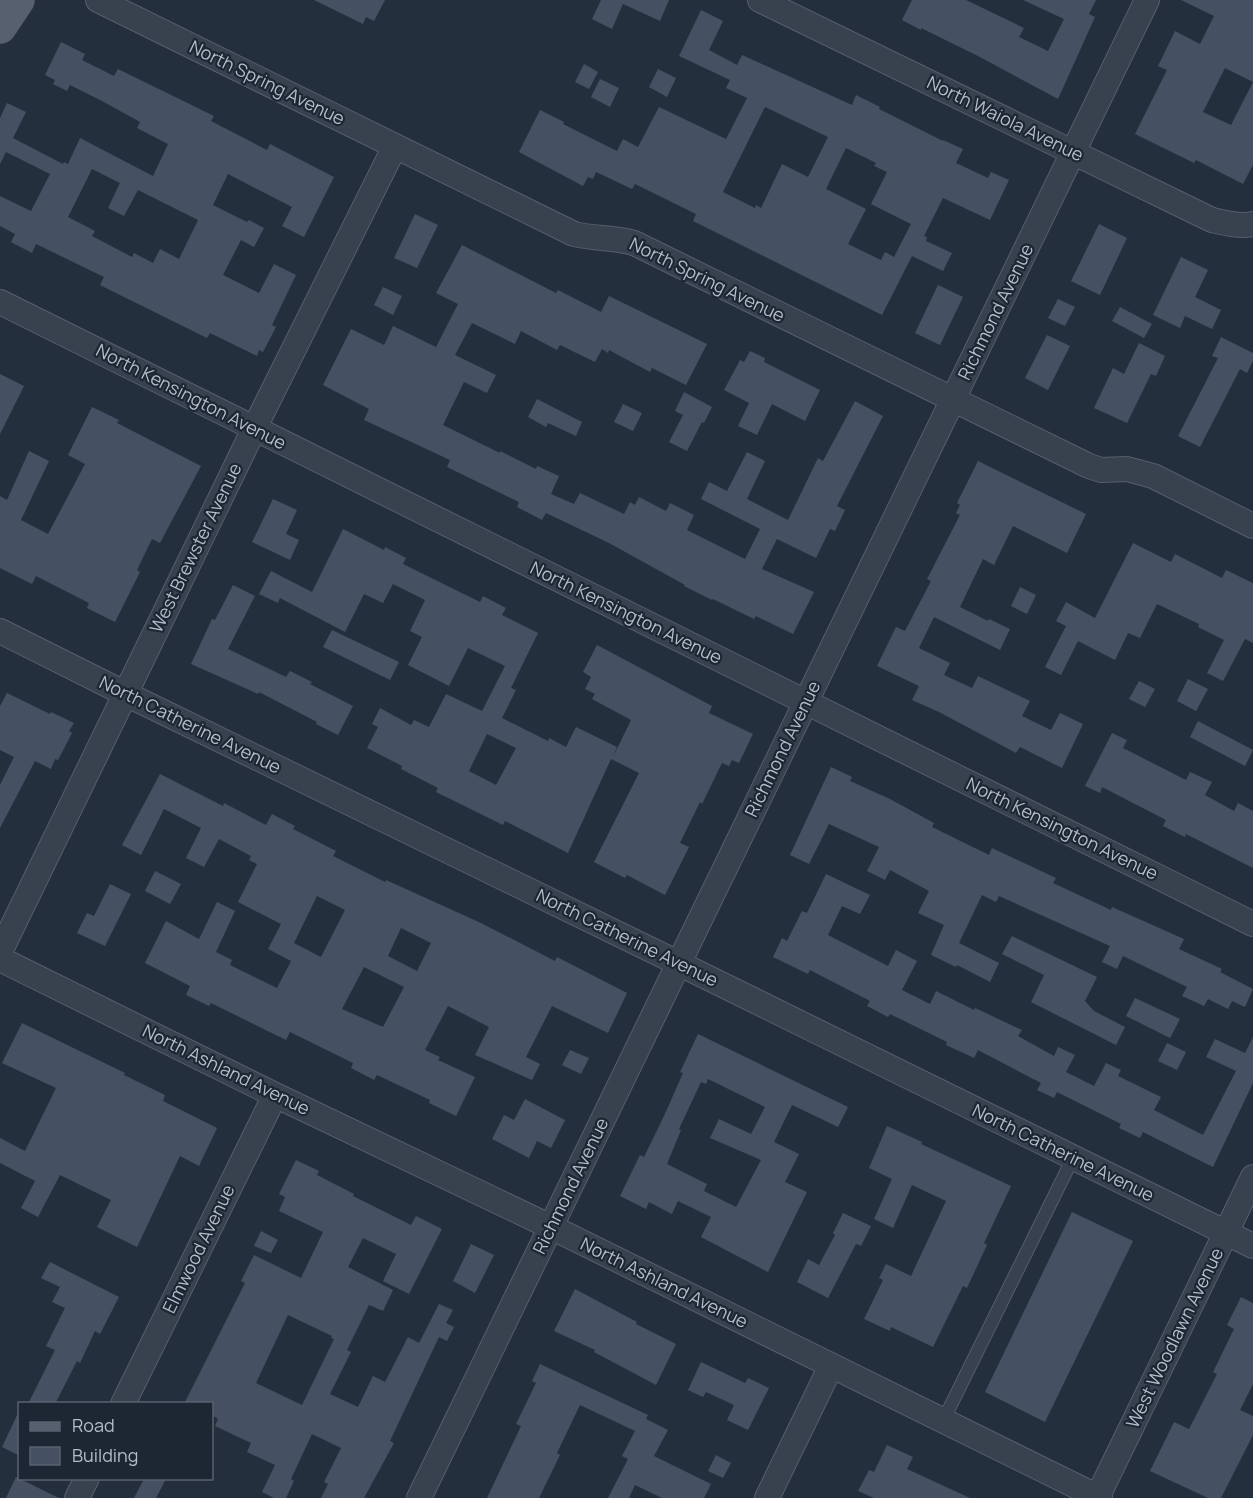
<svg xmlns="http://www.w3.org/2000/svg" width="1253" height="1498" viewBox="0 0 1253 1498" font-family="Manrope,sans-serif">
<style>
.building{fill:#455162;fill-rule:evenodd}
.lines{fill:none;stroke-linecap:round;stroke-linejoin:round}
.service-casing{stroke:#565f6c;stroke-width:14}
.minor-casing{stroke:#565f6c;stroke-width:26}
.primary-casing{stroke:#414a57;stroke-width:34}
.service{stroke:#38414e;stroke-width:12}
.minor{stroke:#38414e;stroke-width:24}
.primary{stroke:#56606e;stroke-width:33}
.labels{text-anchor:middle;stroke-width:4.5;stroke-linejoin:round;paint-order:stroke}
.street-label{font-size:18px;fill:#b4bcc9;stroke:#1d2633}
</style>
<rect width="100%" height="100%" fill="#242f3e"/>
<!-- building -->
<path class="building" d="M314,0H385L374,21L366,17L363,24Z
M601,0H669L660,21L623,4L612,29L592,19Z
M912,0H966L1024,28L1019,37L1048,51L1064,19L1023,0H1096L1089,14L1095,17L1058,99L980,57L921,28V30L902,20Z
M1181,0H1253V165L1243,184L1196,160L1194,163L1135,134L1167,70L1158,66L1175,31L1200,44L1214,16ZM1225,68L1253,82L1231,125L1203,112Z
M701,10L723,21L709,50L737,65L742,55L852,105L856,95L880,107L879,109L943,141V140L963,149L956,163L988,178L991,172L1009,180L990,220L943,198L924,236L927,237L926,241L952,253L943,271L912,256L882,315L693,221L696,214L635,184L632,189L596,172L593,179L588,177L583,186L519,152L540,110L564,122L563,124L617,151L623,139L638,147L659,107L726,139L747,98L726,88L730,80L679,56ZM765,107L828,137L808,177L782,164L761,208L756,205L755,208L723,192ZM846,148L876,163L874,166L887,172L871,204L911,224L894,257L885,252L881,260L848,244L866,209L826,189Z
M61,42L85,54L82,60L114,76L118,69L214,116L211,121L267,150L270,144L334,177L304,237L282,226L292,207L228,174L213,205L247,222L249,220L264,228L254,247L241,240L223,275L259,293L274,264L296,275L272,325L276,327L263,352L259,350L257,356L210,333L207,338L126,298L100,285L104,277L36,244L32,253L11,242L15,234L0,226V196L31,211L50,174L6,152L0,164V118L7,103L26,112L13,138L63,164L64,162L68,164L80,138L153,176L168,144L137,128L140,122L102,101L70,85L67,91L53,84L55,80L45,75ZM92,169L120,183L108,208L124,216L138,190L198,220L179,259L160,249L153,263L134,253L132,257L92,236L95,231L68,217Z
M584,64L598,72L589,89L575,82Z
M658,69L676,78L667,97L649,87Z
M600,79L619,88L610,107L591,97Z
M415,214L438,225L417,268L394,258Z
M1099,224L1127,238L1100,295L1071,281Z
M462,245L556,293L558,290L601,312L609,296L707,344L686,385L652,368L650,372L609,350L608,353L602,349L595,362L560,345L557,350L521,331L515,344L472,323L455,355L496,375L487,393L464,382L443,425L500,453V451L536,469L537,466L559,476L551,494L574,504L580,493L624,514L630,502L635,505L639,497L666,511L670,503L694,515L687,530L745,559L760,529L701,499L709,482L727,491L747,452L765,461L747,499L788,520L818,458L823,461L855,401L883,416L837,506L845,510L835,531L830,529L816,558L777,539L762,569L814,592L793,634L756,616L754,619L713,599L712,600L684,586L685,585L609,543L546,513L542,520L517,507L519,502L447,467L450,460L364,420L369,409L323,385L351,329L384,345L393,326L436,347L458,304L436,293Z
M1181,257L1208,270L1195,297L1221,310L1212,329L1185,316L1180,328L1153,315Z
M938,285L963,297L940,345L915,333Z
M383,287L402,296L393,315L374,305Z
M1058,299L1075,307L1065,326L1048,318Z
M1120,307L1152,324L1144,338L1112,321Z
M1047,335L1070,346L1048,390L1025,378Z
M1221,337L1253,353V361L1247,373L1240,369L1200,447L1178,436L1218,358L1212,356Z
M1139,343L1165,356L1156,376L1151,374L1127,423L1094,408L1113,368L1124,374Z
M750,351L765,358L764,362L820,390L805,421L772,404L757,435L738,426L749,403L724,390L740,360L744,362Z
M0,374L24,386L0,434Z
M684,392L712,407L704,423L702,422L687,451L669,442L683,415L675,411Z
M537,399L582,422L576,436L548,423L546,427L528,417Z
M623,404L642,413L633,431L614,422Z
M92,407L119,420L117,423L201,466L160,543L152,539L137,570L140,572L115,622L87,608L89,603L36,576L32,584L0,568V496L7,500L29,451L49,461L21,520L48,534L85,464L68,455Z
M978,461L1086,514L1067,553L1013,526L994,565L983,559L960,607L988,621L989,619L1010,629L1000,650L934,617L919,648L950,663L944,675L972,688L978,676L1030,701L1022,716L1051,730L1060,713L1083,724L1062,768L1020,747L1016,753L939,712L912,700L919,686L877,666L896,627L905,631L931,581L927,579L960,515L956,513L960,505L957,503Z
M273,499L297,510L286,534L299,540L290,560L252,542Z
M343,529L384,550L385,547L406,558L403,564L480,602L483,596L506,608L502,615L538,633L511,688L516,690L502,718L548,741L549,738L566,747L576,727L617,747L613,757L631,720L592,699L595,694L585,689L591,677L583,672L597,645L712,706L709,713L753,734L739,763L732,760L729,766L722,763L702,804L700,802L680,843L689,847L665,895L627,875L625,878L594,862L639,773L611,759L568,853L505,821L503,825L436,792L438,788L401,769L402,766L367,748L378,727L372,724L380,708L411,725L414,720L429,727L446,694L482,711L505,666L468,648L449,686L408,665L422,637L410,631L425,600L393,584L383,603L364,594L345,632L280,598L278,603L259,594L271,571L312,592ZM487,734L516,748L496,785L469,771Z
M1133,543L1171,562L1175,554L1222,578L1226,570L1253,583V643L1245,639L1223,681L1207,673L1224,640L1198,627L1199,624L1157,604L1140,638L1128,633L1115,660L1078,641L1061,675L1045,667L1066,626L1056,621L1066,602L1095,618Z
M233,585L255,596L228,649L286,677L290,671L312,682L310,684L353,706L338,735L316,724L317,722L259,692L258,694L191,664L212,619L215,620Z
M1020,587L1036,595L1027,614L1011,606Z
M332,630L399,662L390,680L323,647Z
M1188,679L1208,689L1196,711L1177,701Z
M1139,681L1155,689L1145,707L1129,699Z
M7,693L50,714L51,712L74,723L69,731L72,733L58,760L55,759L51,769L35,761L0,828V785L14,757L0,750V706Z
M1198,721L1253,750L1245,766L1190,737Z
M1112,733L1127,740L1123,748L1186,780L1190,772L1212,782L1205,795L1234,811L1238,803L1253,811V868L1186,834L1185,837L1163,826L1166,820L1102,787L1100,793L1085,786Z
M831,767L852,777L850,781L890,799L934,823L932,827L989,855L992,848L1056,878L1053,883L1111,910L1112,907L1184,939L1179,949L1222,969L1220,972L1253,989L1245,1007L1232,1001L1228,1009L1208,999L1204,1006L1182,996L1187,987L1123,956L1117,969L1102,962L1110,946L999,896L996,902L982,895L959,943L999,963L990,982L957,965L956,967L931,955L944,925L918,913L929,891L890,870L885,880L867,871L879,847L829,824L809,864L790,855Z
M160,774L223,806L224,803L266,825L272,814L295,826L293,829L336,851L333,856L385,882L386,880L481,923L555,961L557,957L627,993L608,1033L552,1006L526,1057L540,1064L532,1080L475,1055L489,1027L448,1006L425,1050L440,1057L438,1060L475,1077L456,1116L429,1103L430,1100L377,1075L374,1080L351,1068L353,1063L290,1032L286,1040L211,1003L209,1006L186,995L190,986L145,963L166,921L199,939L217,902L235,911L216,952L232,960L230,965L277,988L291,961L268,949L281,924L238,902L257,864L249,860L251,856L219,839L204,867L186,858L201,828L164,809L141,855L122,845ZM317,896L345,910L321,957L294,943ZM401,928L431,943L417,971L388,956ZM364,967L404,987L383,1027L342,1009Z
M155,871L181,884L170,904L145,891Z
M826,874L870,895L860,914L842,906L828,935L888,966L896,950L917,961L902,990L930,1004L936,991L974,1010L975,1008L1022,1030L1018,1036L1054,1056L1058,1047L1075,1055L1066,1072L1094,1086L1106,1063L1121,1070L1118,1076L1161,1097L1154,1110L1203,1135L1236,1071L1206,1057L1215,1039L1245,1053L1253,1037V1083L1213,1167L1143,1132L1140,1138L1119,1128L1121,1124L1057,1092L1054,1098L1037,1090L1041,1083L978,1050L974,1058L946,1045L947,1042L890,1014L888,1017L867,1006L870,1001L810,970L808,974L773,957L782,938L787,941L802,911L807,913Z
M110,884L131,894L105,946L77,933L87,913L94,916Z
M1012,936L1097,977L1085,1001L1094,1011L1125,1027L1116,1045L1031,1002L1044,975L1002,954Z
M1135,998L1180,1019L1170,1038L1126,1016Z
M22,1023L125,1073L124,1075L165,1095L163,1101L217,1128L199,1166L180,1156L137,1247L97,1227L111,1200L60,1175L38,1217L21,1208L35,1181L0,1163V1138L25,1151L56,1088L2,1063Z
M698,1034L848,1107L838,1127L792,1105L774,1142L799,1154L785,1182L807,1192L768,1272L701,1237L711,1217L678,1201L672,1214L649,1202L646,1209L620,1196L640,1155L644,1157L664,1116L683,1073L680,1072ZM708,1079L765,1107L751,1134L719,1119L710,1138L761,1160L736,1207L704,1191L707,1184L667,1164L681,1130L679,1129L701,1082L706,1084Z
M1167,1043L1186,1052L1177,1070L1158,1061Z
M570,1050L589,1058L581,1074L562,1065Z
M525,1099L565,1120L551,1148L537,1141L529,1158L492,1139L504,1115L514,1120Z
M887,1126L922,1142L921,1144L1011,1186L984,1243L987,1245L967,1288L963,1286L933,1347L891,1327L890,1331L864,1319L883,1280L879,1278L886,1264L911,1276L946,1201L912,1185L893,1228L874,1219L892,1179L869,1168Z
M296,1160L319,1171L317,1175L354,1194L353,1196L411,1225L416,1216L442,1229L409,1294L383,1281L396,1254L363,1238L348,1267L393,1290L383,1311L369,1305L347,1350L351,1352L330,1394L358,1407L373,1376L385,1382L408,1337L419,1343L439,1304L453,1310L446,1323L454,1327L447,1341L439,1337L390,1441L394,1443L364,1498H321L328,1484L324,1482L341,1448L312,1434L291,1479L294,1481L286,1498H274L262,1492L275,1465L247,1452L251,1443L215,1426L218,1419L212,1415V1404H184L245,1283L241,1281L254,1255L301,1278L323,1232L279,1211L285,1197L279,1194ZM288,1315L332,1336L331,1338L334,1339L302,1405L256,1383Z
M1072,1212L1133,1241L1045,1422L985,1392Z
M843,1213L871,1226L861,1246L856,1244L828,1298L797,1282L808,1259L819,1265L835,1235L833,1233Z
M261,1231L278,1240L271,1253L254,1246Z
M471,1244L494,1255L475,1293L453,1281Z
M50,1262L119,1297L100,1334L95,1331L80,1363L77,1361L55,1404H28L55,1350L46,1346L65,1308L52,1302L60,1287L41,1278Z
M575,1289L637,1322L636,1324L676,1344L656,1385L594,1352L595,1350L554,1331Z
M1241,1297L1253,1303V1384L1240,1410L1253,1416V1435L1221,1498H1208L1150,1471L1174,1422L1189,1429L1217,1374L1213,1372L1234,1329L1227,1325Z
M701,1362L745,1383L748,1378L769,1388L748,1430L727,1420L734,1405L706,1392L703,1397L688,1390Z
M540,1364L648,1415L646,1419L668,1430L654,1456L711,1484L704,1498H662L635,1485L629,1498H608L628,1459L622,1456L635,1431L580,1405L557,1453L560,1455L539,1498H487L521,1426L516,1424L536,1383L532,1381Z
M20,1409V1456L2,1447Z
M887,1445L913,1457L907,1469L970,1498H874L858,1491L869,1470L874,1472Z
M716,1455L731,1463L723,1478L708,1471Z
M16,1477L59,1498H6Z
M144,1479H166L156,1498H134Z"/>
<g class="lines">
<!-- service casing -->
<g class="service-casing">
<path id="service" d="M943,1421L1073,1158"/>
</g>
<!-- minor casing -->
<g class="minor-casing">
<path id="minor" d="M98,0L574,234C594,239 614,237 634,243L1089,466L1101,470L1127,469L1153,476L1253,526
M760,0L1212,220C1225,223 1240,227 1253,224
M0,302L1253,924
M0,631L126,694L678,963L1253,1246
M0,952L254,429L395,146
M0,959L275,1095L551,1227L1100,1498
M123,1404L275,1095
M77,1498L87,1478
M419,1498L1147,0
M767,1498L831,1366
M1097,1498L1253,1177"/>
</g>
<!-- primary casing -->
<g class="primary-casing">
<path id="primary" d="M0,27L18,0"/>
</g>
<!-- service -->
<use href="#service" class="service"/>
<!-- minor -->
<use href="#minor" class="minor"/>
<!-- primary -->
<use href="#primary" class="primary"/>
</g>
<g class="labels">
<!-- street labels -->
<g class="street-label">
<text transform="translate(267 83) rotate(26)" y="6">North Spring Avenue</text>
<text transform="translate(1005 119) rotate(26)" y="6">North Waiola Avenue</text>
<text transform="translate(707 280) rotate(26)" y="6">North Spring Avenue</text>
<text transform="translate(996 312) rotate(-64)" y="6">Richmond Avenue</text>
<text transform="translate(191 397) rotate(27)" y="6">North Kensington Avenue</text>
<text transform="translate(196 548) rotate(-64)" y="6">West Brewster Avenue</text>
<text transform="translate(626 613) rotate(26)" y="6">North Kensington Avenue</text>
<text transform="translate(190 725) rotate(26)" y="6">North Catherine Avenue</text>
<text transform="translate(783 749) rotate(-64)" y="6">Richmond Avenue</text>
<text transform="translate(1062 829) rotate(26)" y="6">North Kensington Avenue</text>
<text transform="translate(627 938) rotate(26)" y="6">North Catherine Avenue</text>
<text transform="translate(226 1070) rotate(26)" y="6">North Ashland Avenue</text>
<text transform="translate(1063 1153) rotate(26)" y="6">North Catherine Avenue</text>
<text transform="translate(571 1186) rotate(-64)" y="6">Richmond Avenue</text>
<text transform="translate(199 1249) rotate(-64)" y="6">Elmwood Avenue</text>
<text transform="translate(664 1283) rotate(26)" y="6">North Ashland Avenue</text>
<text transform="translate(1175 1338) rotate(-64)" y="6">West Woodlawn Avenue</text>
</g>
</g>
<!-- legend -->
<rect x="18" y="1402" width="195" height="78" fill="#1d2633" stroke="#59626f" stroke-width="1.5"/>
<rect x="30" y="1422" width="30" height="9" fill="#56606e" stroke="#59626f" stroke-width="1.5"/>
<text x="72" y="1432" font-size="18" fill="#b4bcc9">Road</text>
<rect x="30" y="1447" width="30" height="18" fill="#455162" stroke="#59626f" stroke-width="1.5"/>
<text x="72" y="1462" font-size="18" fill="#b4bcc9">Building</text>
</svg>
